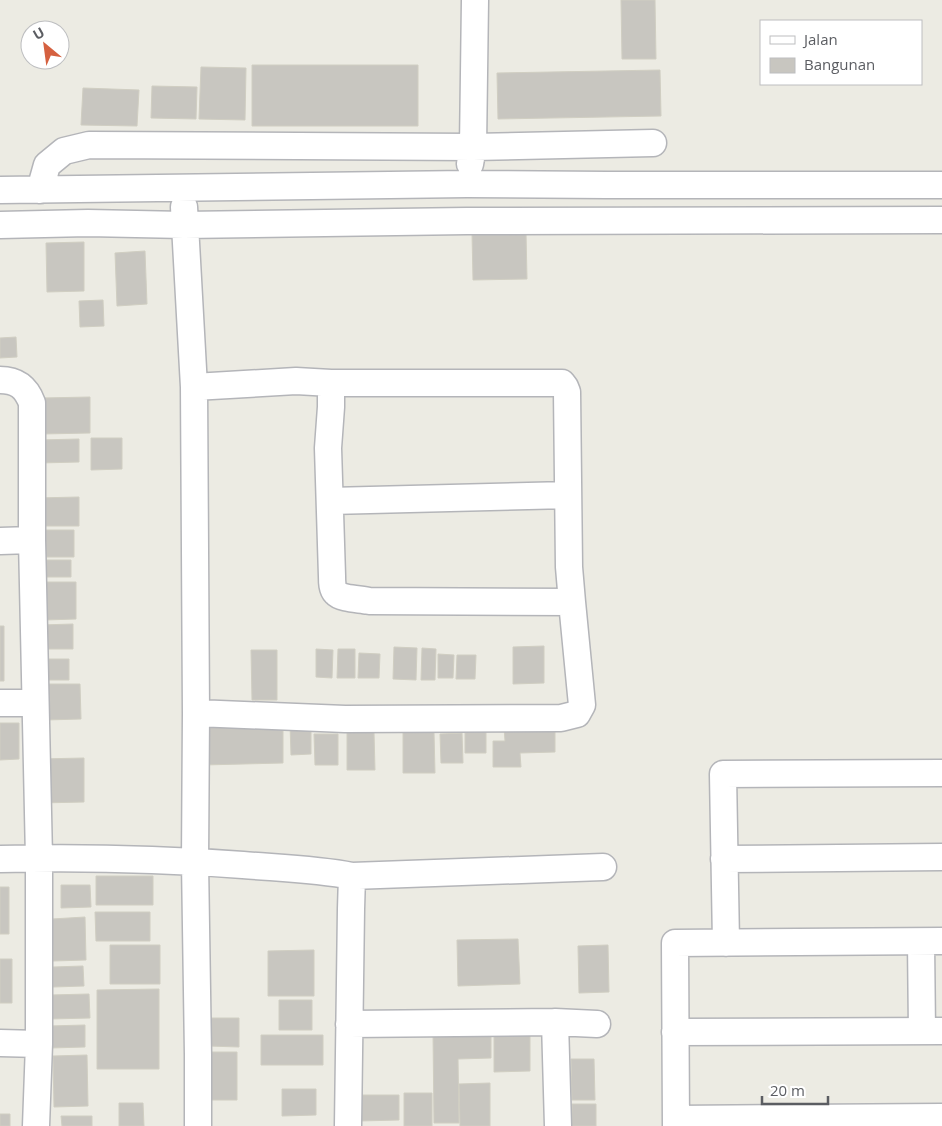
<svg xmlns="http://www.w3.org/2000/svg" width="942" height="1126" viewBox="0 0 942 1126" font-family="'Open Sans',sans-serif">
<style>
.building{fill:#c8c6c0;stroke:#d0cec2}
.lines{fill:none;stroke-linecap:round;stroke-linejoin:round}
.minor-casing{stroke:#b4b5b9;stroke-width:29}
.minor{stroke:#fff;stroke-width:26}
</style>
<rect width="100%" height="100%" fill="#ecebe3"/>
<!-- building -->
<path class="building" d="M621,0H655L656,59H622Z
M252,65H418V126H252Z
M201,67L246,68L245,120L199,119Z
M660,70L661,116L498,119L497,73Z
M152,86L197,87L196,119L151,118Z
M83,88L139,90L137,126L81,125Z
M526,232L527,279L473,280L472,233Z
M84,242V291L47,292L46,243Z
M145,251L147,304L117,306L115,253Z
M103,300L104,326L80,327L79,301Z
M16,337L17,357L0,358V338Z
M90,397V433L42,434V398Z
M91,438H122V469L91,470Z
M79,439V462L39,463V440Z
M79,497V526H37L36,498Z
M44,530H74V557H44Z
M45,560H71V577H45Z
M44,582H76V619L45,620Z
M73,624V649H41V625Z
M0,626H4V681H0Z
M544,646V683L513,684V647Z
M394,647L417,648L416,680L393,679Z
M422,648L436,649L435,680H421Z
M316,649L333,650L332,678L316,677Z
M338,649H355V678H337Z
M251,650H277V700H252Z
M359,653L380,654L379,678H358Z
M438,654L454,655L453,678H438Z
M457,655H476L475,679H456Z
M48,659H69V680H48Z
M44,684H80L81,719L45,720Z
M0,723H19V759L0,760Z
M290,724H311V754L291,755Z
M283,725V763L203,765L202,726Z
M555,726V752L520,753L521,767H493V741H505L504,727Z
M486,727V753H465V728Z
M347,732H374L375,770H347Z
M403,732H434L435,773H403Z
M462,733L463,763H441L440,734Z
M314,734H338V765H315Z
M84,758V802L39,803V759Z
M96,876H153V905H96Z
M61,885H90L91,907L61,908Z
M0,887H9V934H0Z
M95,912H150V941H96Z
M85,917L86,960L53,961L52,919Z
M518,939L520,984L458,986L457,940Z
M110,945H160V984H110Z
M608,945L609,992L579,993L578,946Z
M314,950V996H268V951Z
M0,959H12V1003H0Z
M83,966L84,986L53,987V967Z
M159,989V1069H97V990Z
M89,994L90,1018L50,1019V995Z
M279,1000H312V1030H279Z
M209,1018H239V1047L209,1046Z
M85,1025V1047L50,1048L49,1026Z
M530,1027V1071L494,1072V1028Z
M491,1031V1058L458,1059L459,1123H434L433,1032Z
M261,1035H323V1065H261Z
M209,1052H237V1100H209Z
M87,1055L88,1106L54,1107L53,1056Z
M571,1059H594L595,1100H572Z
M490,1083V1126H460L459,1084Z
M282,1089H316V1115L282,1116Z
M404,1093H432V1126H404Z
M359,1095H399V1120L359,1121Z
M119,1103H143L144,1126H119Z
M572,1104H596V1126H572Z
M0,1114H10V1126H0Z
M61,1116H92V1126H62Z"/>
<g class="lines">
<!-- minor casing -->
<g class="minor-casing">
<path id="minor" d="M470,164L473,147L475,0
M0,190L467,184L607,185H942
M40,190L47,165L64,151L89,145L473,147L653,143
M184,207L194,387L196,713L195,862L198,1055V1126
M0,225L88,223L184,225L467,221L942,220
M0,380C17,380 26,387 32,403V540L39,858V1044L36,1126
M194,387L296,381L331,383V407L328,448L332,576C332,582 332,589 336,593C341,599 361,599 369,601L572,602L569,567L567,392L565,387L562,383H331
M330,501L568,495
M0,541L32,540
M0,703H35
M196,713L345,719L561,718L577,714L582,705L572,602
M0,859C81,857 162,859 243,865C279,868 316,869 352,876L351,909L348,1126
M724,859L942,857
M352,876L603,867
M921,942L922,1031
M726,943L723,774L942,773
M555,1022L558,1126
M349,1024L555,1022L597,1024
M675,1032L942,1031
M0,1043L39,1044
M676,1119L942,1117
M676,1126L675,943L942,941"/>
</g>
<!-- minor -->
<use href="#minor" class="minor"/>
</g>
<!-- legend -->
<rect x="760" y="20" width="162" height="65" fill="#ffffff" stroke="#bdbec0"/>
<rect x="770" y="36" width="25" height="8" fill="#ffffff" stroke="#bdbec0"/>
<text x="804" y="45" font-size="15" fill="#5b5d62">Jalan</text>
<rect x="770" y="58" width="25" height="15" fill="#c8c6c0" stroke="#bdbec0"/>
<text x="804" y="70" font-size="15" fill="#5b5d62">Bangunan</text>
<!-- north arrow -->
<g transform="translate(45 45) rotate(331)"><circle r="24" fill="#ffffff" stroke="#bdbec0"/>
<path d="M0-4L9 19L0 12L-9 19Z" fill="#d56140"/>
<text y="-8" font-size="14" font-weight="bold" text-anchor="middle" fill="#5b5d62">U</text>
</g>
<!-- scale -->
<path d="M762 1096v8h66v-8" fill="none" stroke="#5b5d62" stroke-width="2.5"/>
<text x="770" y="1096" font-size="15" fill="#5b5d62" stroke="#ffffff" stroke-width="4" paint-order="stroke">20 m</text>
</svg>
